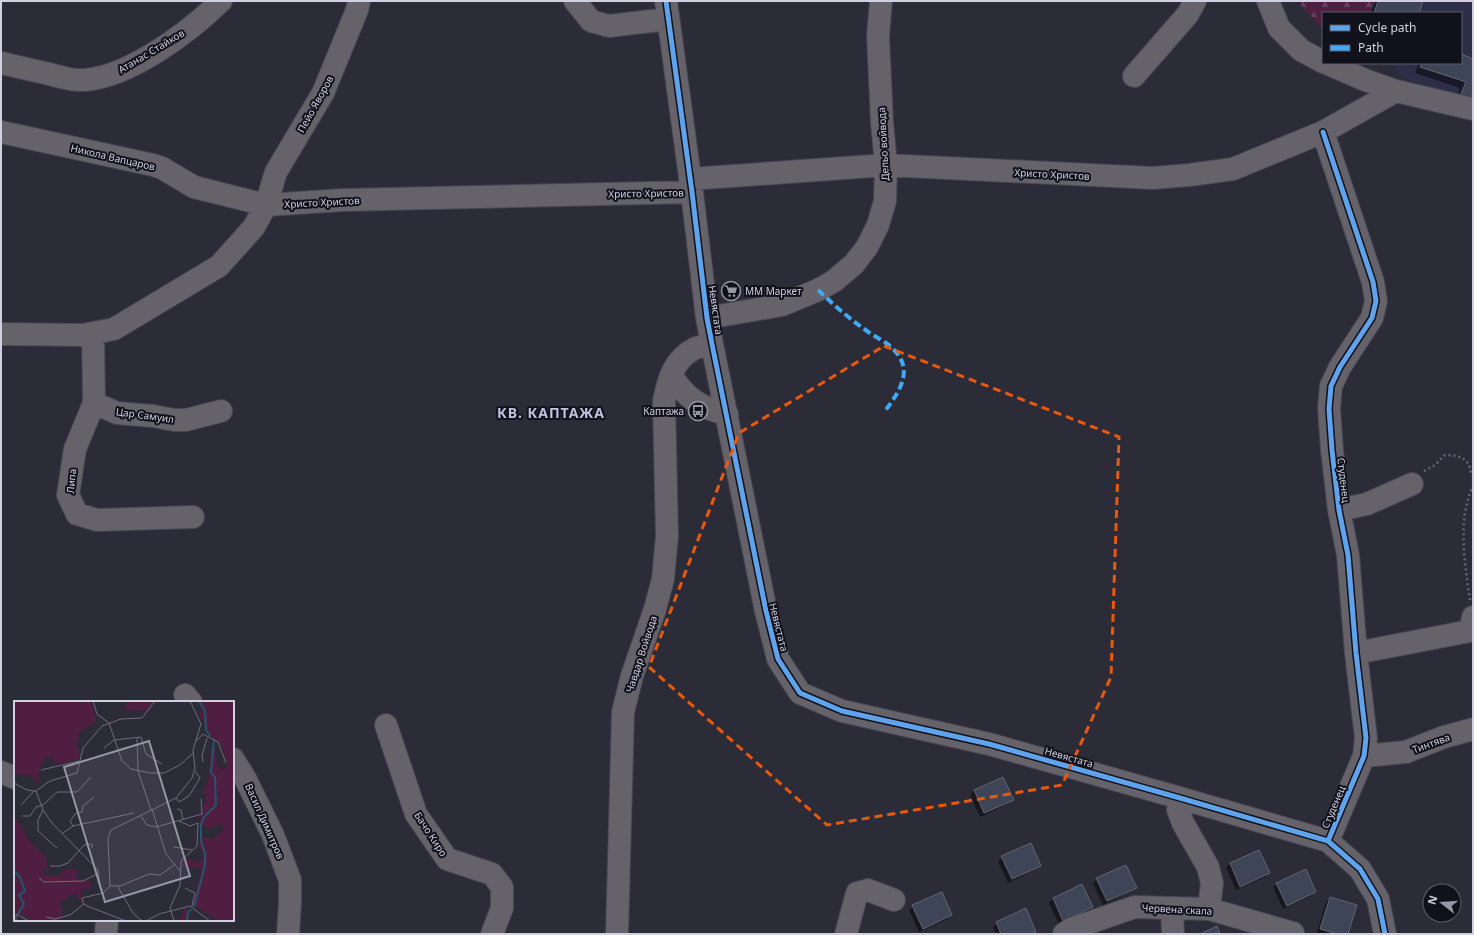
<svg xmlns="http://www.w3.org/2000/svg" width="1474" height="935" viewBox="0 0 1474 935" font-family="'Noto Sans',sans-serif">
<style>
.built{fill:#2f2e49}
.forest{fill:url(#forest-firs)}
.shadow{fill:#0007}
.building{fill:#3d4557;stroke:#62656f}
.lines{fill:none;stroke-linecap:round;stroke-linejoin:round}
.minor-casing{stroke:#474652;stroke-width:24}
.path{stroke:#68666c;stroke-width:2.5;stroke-dasharray:2 3;stroke-linecap:butt}
.minor{stroke:#656369;stroke-width:22}
.quiet{stroke:#3fa9f5;stroke-width:4;stroke-dasharray:8 4;stroke-linecap:butt}
.cycleway-casing{stroke:#11111b;stroke-width:8}
.cycleway{stroke:#60a3ed;stroke-width:5}
.marked{fill:none;stroke:#e8590c;stroke-width:3;stroke-dasharray:8 5;stroke-linejoin:round}
.labels{text-anchor:middle;stroke-width:4;stroke-linejoin:round;paint-order:stroke}
.street-label{font-size:10px;fill:#d0d0e0;stroke:#11111b}
.poi-label{font-size:10px;fill:#d0d0e0;stroke:#11111b;text-anchor:start}
.district-label{font-size:14px;font-weight:bold;letter-spacing:1px;fill:#c3c3e1;stroke:#11111b}
.inset-river{fill:none;stroke:#20576e;stroke-width:2}
.inset-road{fill:none;stroke:#6e6d7b;stroke-width:1}
.view{fill:#9796a5;fill-opacity:0.15;stroke:#9796a5;stroke-width:2}
.inset-edge{fill:none;stroke:#d0d0e0;stroke-width:2}
</style>
<defs>
<pattern id="forest-firs" width="22" height="20" patternUnits="userSpaceOnUse"><rect width="22" height="20" fill="#4f1e40"/><path d="M5 1l3.5 6h-7zM16 11l3.5 6h-7z" fill="#673e5b"/></pattern>
</defs>
<rect width="100%" height="100%" fill="#2c2b38"/>
<!-- built -->
<path class="built" d="M1373,1H1473V103L1406,79L1389,63H1461V13H1369Z"/>
<!-- forest -->
<path class="forest" d="M1297,1H1375L1370,13H1323V29Z"/>
<!-- shadow -->
<path class="shadow" d="M1375,1H1422L1418,13H1371Z
M1461,55L1473,60V110L1454,104L1460,88L1415,73L1419,63H1461Z
M1003,778L1013,800L1009,803L980,817L970,795L974,791Z
M1259,851L1269,873L1265,877L1236,890L1226,868L1230,864Z
M1002,857L1040,866L1036,869L1008,883L998,861Z
M1097,879L1135,888L1131,891L1103,905L1093,883Z
M1277,884L1315,892L1311,896L1283,909L1273,887Z
M1330,898L1347,934L1317,933L1326,902Z
M1053,899L1092,907L1088,911L1059,924L1049,903Z
M913,906L951,915L947,919L919,932L909,910Z
M997,923L1035,931L1032,934H996L993,927Z"/>
<!-- building -->
<path class="building" d="M1378,1H1423L1419,13H1374Z
M1461,54L1473,59V102L1459,98L1466,82L1420,67L1422,63H1461Z
M1003,777L1014,800L984,813L974,790Z
M1031,843L1041,866L1012,879L1001,856Z
M1259,850L1270,873L1240,887L1230,863Z
M1126,865L1137,888L1107,901L1096,878Z
M1306,869L1316,892L1287,906L1276,883Z
M1082,884L1093,907L1063,921L1053,898Z
M942,892L952,915L923,929L912,905Z
M1330,897L1357,905L1348,934H1337L1320,929Z
M1026,908L1036,932L1031,934H1001L996,922Z
M1217,926L1220,934H1200Z"/>
<g class="lines">
<!-- minor casing -->
<g class="minor-casing">
<path id="minor" d="M575,1L591,21L609,26L668,19
M666,1L692,192L707,318L712,344L766,611L778,659L800,693L842,711L989,744L1180,798L1328,841L1360,869L1378,899L1385,934
M1268,1L1279,28L1301,50L1323,62
M1,63C17,67 33,70 49,74C61,77 73,81 85,80C131,76 189,32 221,1
M1326,63L1365,80L1396,91L1473,109
M1134,76L1188,14L1195,1
M1,132L153,165L162,168L194,187L266,205L343,200L692,192
M1323,132L1373,282L1376,301L1372,318L1340,367L1331,386L1329,409L1332,450L1339,510L1348,555L1356,653L1366,738L1364,756L1328,841
M690,179L886,165L1153,178L1189,175L1233,169L1323,132L1396,91
M707,318L782,305L818,290L834,281L854,264L867,247L878,225L885,201L886,165L882,122L878,36L881,1
M93,333L94,403L75,449L68,495L77,514L97,520L193,517
M1,334L83,335L114,329L219,266L254,227L266,205L276,172L323,93L357,10L359,1
M671,375C686,398 700,408 727,414
M94,403L117,413L153,416L174,420H186L221,411
M1339,510L1367,504L1412,484
M1356,653L1470,631L1473,617
M185,695L191,702
M386,725L416,814L447,859L492,874L502,887V908L492,934
M1364,756L1406,752L1444,737L1473,729
M233,759L245,778L273,835L290,880V903L288,934
M1,772L15,778
M1180,798L1178,810L1183,823L1208,867L1212,883L1209,909
M1172,908L1173,934
M106,934L107,920
M617,934L623,712L632,676L655,609L663,579L667,536L664,401C668,380 674,359 694,349C699,346 707,346 712,344
M846,934L857,893L868,890L894,900
M1064,934L1071,929L1135,907L1209,909L1293,933"/>
</g>
<!-- path -->
<path class="path" d="M1424,471L1435,465L1445,455C1459,455 1470,458 1471,474L1473,476
M1470,600C1465,565 1457,519 1473,486"/>
<!-- minor -->
<use href="#minor" class="minor"/>
<!-- quiet -->
<path class="quiet" d="M818,290C832,303 847,317 863,328C870,334 879,338 886,343C916,365 903,387 885,411"/>
<!-- cycleway casing -->
<g class="cycleway-casing">
<path id="cycleway" d="M666,1L692,192L707,318L712,344L766,611L778,659L800,693L842,711L989,744L1180,798L1328,841L1360,869L1378,899L1385,934
M1323,132L1373,282L1376,301L1372,318L1340,367L1331,386L1329,409L1332,450L1339,510L1348,555L1356,653L1366,738L1364,756L1328,841"/>
</g>
<!-- cycleway -->
<use href="#cycleway" class="cycleway"/>
</g>
<!-- marked area -->
<path class="marked" d="M884,346L1119,437L1111,677L1062,785L827,825L649,667L739,433Z"/>
<!-- icons -->
<defs>
<g id="supermarket-ring" transform="scale(1)"><circle r="9.5" fill="#11111b" stroke="#9796a5" stroke-width="1.5"/><path d="M-6-5.5h2.5l.6 2H6L4.5 2H-2.5L-4.4-4H-6ZM-1.5 3.2a1.3 1.3 0 1 0 .1 0ZM3 3.2a1.3 1.3 0 1 0 .1 0Z" fill="#9796a5"/></g>
<g id="bus-ring" transform="scale(1)"><circle r="9.5" fill="#11111b" stroke="#9796a5" stroke-width="1.5"/><path d="M-5-6H5V4H4V6H2V4H-2V6H-4V4H-5ZM-3.5-4V0h7V-4ZM-3.5 1.2v1.5H-2V1.2ZM2 1.2v1.5H3.5V1.2Z" fill="#9796a5"/></g>
</defs>
<g fill-rule="evenodd">
<use href="#supermarket-ring" x="731" y="291"/>
<use href="#bus-ring" x="698" y="411"/>
</g>
<g class="labels">
<!-- street labels -->
<g class="street-label">
<text transform="translate(151 51) rotate(-31)" y="4">Атанас Стайков</text>
<text transform="translate(315 104) rotate(-61)" y="4">Пейо Яворов</text>
<text transform="translate(883 144) rotate(-93)" y="4">Дельо войвода</text>
<text transform="translate(113 157) rotate(13)" y="4">Никола Вапцаров</text>
<text transform="translate(1052 174) rotate(3)" y="4">Христо Христов</text>
<text transform="translate(646 193) rotate(-1)" y="4">Христо Христов</text>
<text transform="translate(322 202) rotate(-3)" y="4">Христо Христов</text>
<text transform="translate(716 310) rotate(82)" y="4">Невястата</text>
<text transform="translate(145 415) rotate(8)" y="4">Цар Самуил</text>
<text transform="translate(1344 480) rotate(83)" y="4">Студенец</text>
<text transform="translate(71 481) rotate(-84)" y="4">Липа</text>
<text transform="translate(779 627) rotate(76)" y="4">Невястата</text>
<text transform="translate(641 654) rotate(-72)" y="4">Чавдар Войвода</text>
<text transform="translate(1431 743) rotate(-20)" y="4">Тинтява</text>
<text transform="translate(1069 757) rotate(16)" y="4">Невястата</text>
<text transform="translate(1333 807) rotate(-67)" y="4">Студенец</text>
<text transform="translate(265 821) rotate(66)" y="4">Васил Димитров</text>
<text transform="translate(431 834) rotate(57)" y="4">Бачо Киро</text>
<text transform="translate(1177 909) rotate(3)" y="4">Червена скала</text>
</g>
<!-- poi labels -->
<g class="poi-label">
<text x="745" y="295">ММ Маркет</text>
<text x="684" y="415" text-anchor="end">Каптажа</text>
</g>
<!-- district labels -->
<g class="district-label">
<text x="551" y="418">КВ. КАПТАЖА</text>
</g>
</g>
<!-- overview -->
<g transform="translate(14 701)">
<rect width="220" height="220" fill="#2c2b38"/>
<path d="M178,206L173,208V217L180,220H165L171,207Z" fill="#4f1e40"/>
<path d="M0,0H77L83,20L66,31L62,45L66,52L64,59L41,63L39,56L30,57L24,74L26,79L21,81L18,75L0,73ZM116,0H140L132,12L130,9L114,10L108,8ZM220,0V220H205L177,203L188,168L168,164L172,158L187,161L189,152L185,146V136L199,138L210,128L206,123L195,128L187,124L185,120L193,93L190,94L188,90L194,81L197,46H201L203,63L207,68L214,66L208,44L192,31L191,21H189L184,11L189,9L184,1ZM0,115L17,142L32,156L33,166L37,169H27L31,174L47,175V170L57,167L63,168L62,178L73,179L77,182L78,188H67V202L61,192L46,202L49,215L41,220H21L3,212L0,215Z" fill="#4f1e40"/>
<path class="inset-river" d="M185,0L191,10L192,29L196,35M0,170L6,176L11,190L5,194L10,203L4,213M180,206L191,164V153L187,140V124L190,116L202,104L201,76L197,71L200,39M173,220L174,212L177,208"/>
<path class="inset-road" d="M79,0L83,13L95,22L108,60L117,68L136,72H150L166,64L179,52M123,36L124,70L137,109M181,41L189,33L204,41L212,62M90,47L100,39L127,36L132,53L148,63M189,61L188,55L193,37M27,69L65,60M0,82L13,89L22,90M22,90L36,80L63,72L69,47L88,25L107,18L128,17L141,0M22,90L29,109L38,122L84,169L86,184M162,97L165,101L175,95L186,77L181,70M7,104L20,90M138,108L152,153L166,170M163,108L167,109L169,119M29,109L24,119V130L43,147M126,114L133,124L142,126L188,113L187,98M8,115H16L22,106L29,104L43,91H63L77,76M165,120L176,125L184,122M59,125L56,120L62,112L68,111L69,105L80,96M49,132L59,125L120,112M160,146L178,149M36,165H46L54,162L70,144L78,143V147M25,177L30,181L69,180L85,172M96,185H106L135,173L146,174L160,164M104,186L119,212L128,220M171,187L181,192L178,205M32,216L41,218L56,214L70,203M2,220V213L15,220M112,220L73,205L69,202L68,197L89,192L96,185L94,137L97,129L162,97L178,77L181,67L179,49L187,23L176,0M132,220L145,213L176,205L196,220M160,220L156,207L166,184L167,160L183,145L184,122"/>
<path class="view" d="M135,40L176,175L91,201L50,66Z"/>
<rect width="220" height="220" class="inset-edge"/>
</g>
<!-- border -->
<rect width="1474" height="935" fill="none" stroke="#d0d0e0" stroke-width="4"/>
<!-- legend -->
<rect x="1322" y="12" width="140" height="52" fill="#11111b" stroke="#5d5d6a"/>
<rect x="1330" y="25" width="20" height="6" fill="#60a3ed" stroke="#5d5d6a"/>
<text x="1358" y="32" font-size="12" fill="#d0d0e0">Cycle path</text>
<rect x="1330" y="45" width="20" height="6" fill="#3fa9f5" stroke="#5d5d6a"/>
<text x="1358" y="52" font-size="12" fill="#d0d0e0">Path</text>
<!-- north arrow -->
<g transform="translate(1442 903) rotate(287)"><circle r="19" fill="#11111b" stroke="#5d5d6a"/>
<path d="M0-3L7 15L0 10L-7 15Z" fill="#9796a5"/>
<text y="-6" font-size="11" font-weight="bold" text-anchor="middle" fill="#d0d0e0">N</text>
</g>
</svg>
